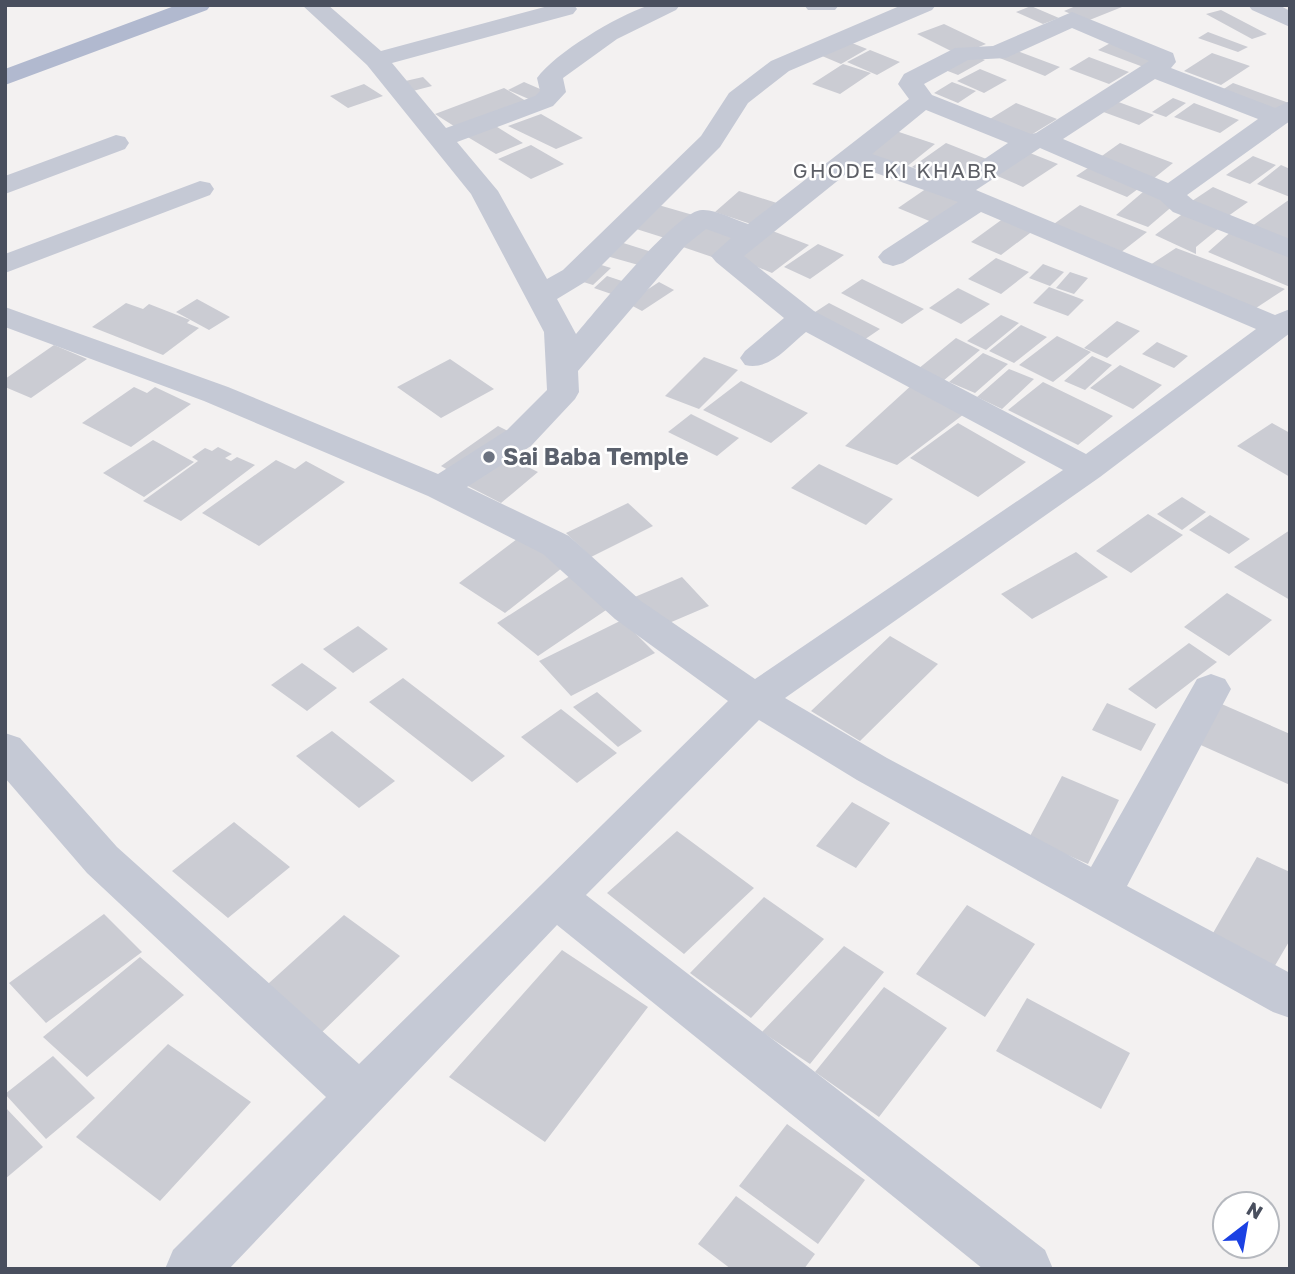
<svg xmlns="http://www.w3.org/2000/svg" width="1295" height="1274" viewBox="0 0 1295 1274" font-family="'Golos Text',sans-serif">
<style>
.building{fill:#cbccd3}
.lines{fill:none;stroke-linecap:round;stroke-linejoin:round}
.minor{fill:#c5c9d5;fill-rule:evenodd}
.major{fill:#b1b9cf;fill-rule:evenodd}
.worship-dot{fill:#6b7280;stroke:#fff;stroke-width:2.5}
.labels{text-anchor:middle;stroke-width:5;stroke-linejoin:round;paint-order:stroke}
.far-neighbourhood-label{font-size:21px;letter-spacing:2px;fill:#5d5f66;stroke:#fff}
.worship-label{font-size:23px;font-weight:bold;fill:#5b616d;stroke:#fff;text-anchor:start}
</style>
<rect width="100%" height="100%" fill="#f3f1f1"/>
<!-- building -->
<path class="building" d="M1078,5H1127L1087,21L1064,11Z
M1031,6L1059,18L1043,24L1016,12Z
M1221,10L1267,34L1252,39L1206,14Z
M944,24L986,44L959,55L917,34Z
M1208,32L1248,47L1238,52L1198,38Z
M842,39L867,49L841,64L815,53Z
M1112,42L1159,59L1146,68L1098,50Z
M1012,49L1060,67L1045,76L997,57Z
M870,50L900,62L877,75L847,62Z
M967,53L985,60L958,75L940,68Z
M1212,53L1250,66L1221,85L1184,71Z
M1089,57L1129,72L1109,84L1069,69Z
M843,64L871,73L840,94L812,84Z
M980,69L1007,80L984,93L957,81Z
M423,77L432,86L409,92L401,82Z
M524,82L547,92L531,100L508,90Z
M952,82L976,91L958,103L934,93Z
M1233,83L1289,103L1276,113L1219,92Z
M364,84L383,96L348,108L330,96Z
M504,88L526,101L457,128L435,114Z
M1173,98L1186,103L1166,117L1152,112Z
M1113,100L1154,115L1139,125L1098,110Z
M1016,103L1057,119L1026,138L985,122Z
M1194,103L1239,120L1220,133L1174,117Z
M541,114L583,138L556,149L508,126Z
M494,125L523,143L496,154L466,136Z
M890,129L935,144L905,168L859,152Z
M946,143L994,162L961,186L912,167Z
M1120,143L1173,163L1153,179L1099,158Z
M531,145L564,164L531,179L498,159Z
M1030,153L1058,164L1023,187L995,175Z
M1253,156L1276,165L1250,184L1226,175Z
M1281,165L1290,169V197L1257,184Z
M1091,166L1142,186L1127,197L1076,176Z
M930,186L971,202L939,225L898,208Z
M1213,187L1248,202L1224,219L1186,205Z
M739,191L780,204L757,226L715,212Z
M1143,192L1175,204L1148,227L1116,215Z
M1290,199V245L1248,229Z
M655,204L693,215L668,239L630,227Z
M1080,205L1147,232L1115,257L1047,229Z
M1189,209L1224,224L1196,247V254L1155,235Z
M1004,218L1034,230L1001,255L971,242Z
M705,223L743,236L718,259L680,246Z
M1234,229L1290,250V287L1208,252Z
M770,230L809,245L772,273L734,257Z
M617,241L655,253L642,266L603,255Z
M818,244L844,255L810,279L784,267Z
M1176,248L1285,289L1253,310L1147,267Z
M996,258L1029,272L1001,294L968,279Z
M595,263L611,268L593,285L577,280Z
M1043,264L1064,272L1050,286L1029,278Z
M1070,272L1088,278L1074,294L1056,288Z
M607,276L634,285L620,297L594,288Z
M862,279L924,309L902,324L841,293Z
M659,282L674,290L642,311L627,303Z
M1049,287L1084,300L1068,316L1033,303Z
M958,288L990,304L961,324L929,308Z
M197,299L230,317L209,330L176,312Z
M126,303L143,309L149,304L190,320L187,323L199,328L163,355L92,327Z
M829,303L880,329L861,342L809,316Z
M1001,315L1019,323L986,350L967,341Z
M1117,321L1140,331L1107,358L1084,348Z
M1021,325L1047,337L1014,363L989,351Z
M1057,336L1091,352L1053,382L1019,365Z
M956,338L980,350L943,381L918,369Z
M1157,342L1188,356L1174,368L1142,354Z
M54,345L87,359L31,398L5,387V379Z
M983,353L1008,364L975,393L949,382Z
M1092,356L1112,365L1085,390L1064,381Z
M704,357L738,370L699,409L665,396Z
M450,359L494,389L441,418L397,387Z
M1120,365L1162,385L1133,409L1090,388Z
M1009,369L1034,379L1002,409L977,397Z
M741,381L808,413L771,443L703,410Z
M1043,382L1113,416L1078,445L1008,410Z
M914,383L968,411L897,465L845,446Z
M134,387L147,393L155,387L191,404L131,447L82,423Z
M691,414L739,438L717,456L668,432Z
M958,423L1026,462L978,497L910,458Z
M1272,423L1290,433V477L1237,446Z
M498,426L516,435L459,476L441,466Z
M153,440L194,462L144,497L103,473Z
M218,447L232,454L225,458L231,461L237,457L255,465L181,521L143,501L198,461L192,457L205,448L212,451Z
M500,453L538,472L501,503L462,483Z
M276,460L295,469L306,461L345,482L259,546L202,513Z
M819,464L893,499L866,525L791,488Z
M1182,497L1206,512L1182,530L1157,514Z
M628,503L653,526L591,557L566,533Z
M1148,514L1183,535L1131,573L1096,551Z
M1210,515L1250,539L1229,554L1189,530Z
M1290,530V600L1234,567Z
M521,536L567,564L505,613L459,583Z
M1076,552L1108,577L1032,619L1001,594Z
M576,572L618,602L538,656L497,623Z
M682,577L709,606L655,629L630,599Z
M1227,593L1272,620L1229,656L1184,627Z
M622,620L655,653L571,696L539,661Z
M358,626L388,649L353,673L323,649Z
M890,636L938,664L860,741L811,711Z
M1189,643L1217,662L1156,709L1128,689Z
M302,663L337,688L307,711L271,685Z
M403,678L505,756L472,782L369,702Z
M597,692L642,731L618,747L573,707Z
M1217,702L1290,734V785L1194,742Z
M1107,703L1156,724L1141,751L1092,730Z
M561,709L617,753L577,783L521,737Z
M332,731L395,781L359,808L296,756Z
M1062,776L1119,800L1088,864L1029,838Z
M852,802L890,823L856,868L816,846Z
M234,822L290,867L228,918L172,871Z
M677,831L754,888L684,954L607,893Z
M1257,857L1290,872V940L1270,974L1209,940Z
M764,897L824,939L751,1018L690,973Z
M967,905L1035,944L985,1017L916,974Z
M104,914L142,952L46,1023L9,983Z
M344,915L400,956L316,1038L258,993Z
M844,946L884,972L810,1064L762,1032Z
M562,950L648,1007L545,1142L449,1077Z
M140,957L184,995L87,1077L43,1037Z
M884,987L947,1028L879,1117L815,1072Z
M1027,998L1130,1053L1101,1109L996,1051Z
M168,1044L251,1102L160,1201L76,1137Z
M53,1056L95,1098L46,1139L5,1094Z
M5,1107L43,1147L5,1179Z
M787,1124L865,1180L818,1244L739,1186Z
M736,1196L815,1254L804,1269H731L698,1244Z"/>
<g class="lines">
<!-- minor -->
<path class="minor" d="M302,5H328L381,51L552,5H574L577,9L573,14L392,63L446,128L535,96L540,91L537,78C555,53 617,16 647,6C656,3 669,5 680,5L676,10L617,39L563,78L566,92L553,106L457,142L498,191L547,279L563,270L701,136L729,93L771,61L902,5H936L932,10L789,71L748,103L720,147L585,282L557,299L576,334C595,312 677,210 702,210C716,209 735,220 748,224L909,99L898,84L904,74L955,48L993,46L1072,12L1173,53L1176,62L1171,68L1275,108L1290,101V121L1187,195L1193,200L1290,239V258L1173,212L1160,200L1040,148L976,190L1275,315L1290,309V333L1100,477L785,698L887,758L1091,867L1197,679L1211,674L1225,679L1231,689L1127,886L1290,973V1018L1273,1012L857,780L759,720L586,895L1045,1250L1053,1269H983L557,925L229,1269H165L173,1250L326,1097L87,873L5,778V733L20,738L117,847L359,1064L728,701L615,619L543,554L428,496L204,401L5,327V307L228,387L438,474L507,430L547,390L544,332L471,194L367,65ZM1072,28L1149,61L1036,133L1031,134L932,95L924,84L968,60L1006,58ZM1155,79L1258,119L1168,183L1063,139ZM926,110L1008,143L952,181L872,154ZM856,166L958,202L883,251L878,257L883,263L893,266L903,263L981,212L1256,329L1086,454L814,311L744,256ZM706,229L731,238L711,256L716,262L784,318L745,351L740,358L745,365C770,371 787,347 806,332L1063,470L755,679L641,601L569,536L467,487L531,446L575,399L579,392L578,371L686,245Z
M804,5H839L835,10H808Z
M1248,5H1279L1290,11V27L1252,10Z
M116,135L125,137L129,143L125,149L5,194V176Z
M200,181L210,183L214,189L210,195L5,273V254Z"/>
<!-- major -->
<path class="major" d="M177,5H211L207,10L5,85V69Z"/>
</g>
<!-- markers -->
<circle class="worship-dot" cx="489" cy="457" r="7"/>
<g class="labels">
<!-- far-neighbourhood labels -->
<g class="far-neighbourhood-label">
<text x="896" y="178">GHODE KI KHABR</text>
</g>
<!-- worship labels -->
<g class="worship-label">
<text x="503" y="465">Sai Baba Temple</text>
</g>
</g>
<!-- border -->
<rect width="1295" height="1274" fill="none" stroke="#494f5e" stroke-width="14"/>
<!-- north arrow -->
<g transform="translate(1246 1225) rotate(31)"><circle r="33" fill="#ffffff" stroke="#b6b9bf" stroke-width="2"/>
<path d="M0-5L12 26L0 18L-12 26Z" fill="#1b41e3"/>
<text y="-10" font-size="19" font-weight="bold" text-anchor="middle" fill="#494f5e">N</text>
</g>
</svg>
